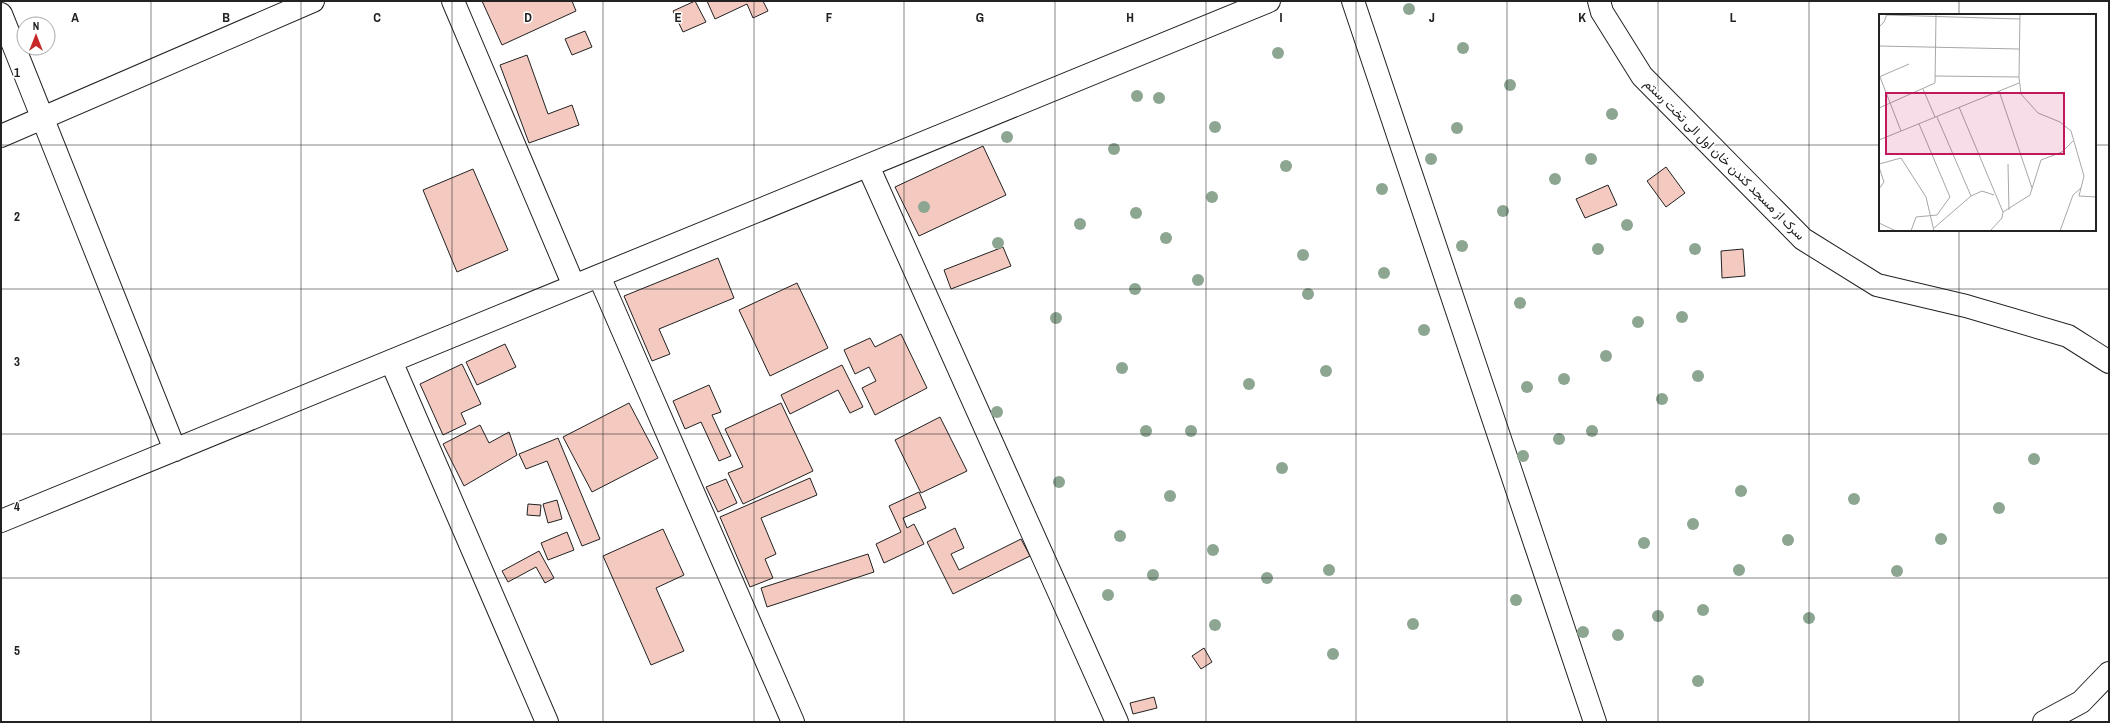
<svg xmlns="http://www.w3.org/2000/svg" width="2110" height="723" viewBox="0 0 2110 723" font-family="'Archivo Narrow',Vazirmatn,sans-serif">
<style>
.building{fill:#f3c9c0;stroke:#222}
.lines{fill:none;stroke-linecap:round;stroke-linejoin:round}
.street-casing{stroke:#222;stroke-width:24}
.secondary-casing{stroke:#222;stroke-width:24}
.street{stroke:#fff;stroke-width:22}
.secondary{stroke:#fff;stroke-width:22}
.tree{fill:#8da692}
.grid{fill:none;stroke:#222;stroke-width:1;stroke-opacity:0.55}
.labels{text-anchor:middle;stroke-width:3;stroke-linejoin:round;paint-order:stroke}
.street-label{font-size:13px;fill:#222;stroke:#fff}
.inset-road{fill:none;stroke:#a7a7a7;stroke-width:1}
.view{fill:#c2185b;fill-opacity:0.15;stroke:#c2185b;stroke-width:2}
.inset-edge{fill:none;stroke:#222;stroke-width:2}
.grid-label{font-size:13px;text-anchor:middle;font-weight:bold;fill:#222;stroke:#fff;stroke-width:3;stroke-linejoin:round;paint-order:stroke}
</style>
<rect width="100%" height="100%" fill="#fff"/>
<!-- building -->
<path class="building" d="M482,1H572L576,11L502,45Z
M695,1L706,22L683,32L673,11Z
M707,1H763L768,11L753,18L747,4L715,19Z
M585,31L592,47L572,55L565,39Z
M527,55L548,114L572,105L579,125L529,143L500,65Z
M983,146L1006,195L919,236L895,187Z
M1666,167L1685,193L1666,207L1647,181Z
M473,169L508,250L457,272L423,190Z
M1608,185L1617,205L1585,218L1576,199Z
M1003,247L1011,266L951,289L944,270Z
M1743,249L1745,276L1722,278L1721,251Z
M718,258L734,298L659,329L670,354L652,361L624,296Z
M797,283L828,348L770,376L739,310Z
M901,334L927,388L875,415L862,388L876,381L869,367L855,374L844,350L870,338L875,347Z
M505,344L516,367L477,385L466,362Z
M462,364L481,404L461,413L466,424L443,435L420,384Z
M842,365L863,407L850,413L838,390L790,414L781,395Z
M709,385L721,412L712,415L731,456L719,461L701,422L685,429L673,401Z
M629,403L658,458L592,492L563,437Z
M781,403L813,471L743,504L728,473L743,467L725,429Z
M940,417L967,471L921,493L895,440Z
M480,425L489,443L509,432L517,455L464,486L443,444Z
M558,438L600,539L582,546L547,461L526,469L519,454Z
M810,478L817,495L761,518L776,554L765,559L773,578L750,587L720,517Z
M726,479L737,503L718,512L706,487Z
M919,492L926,508L903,518L907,528L914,524L924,544L884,563L876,544L901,532L889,506Z
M557,500L562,519L548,523L543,504Z
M528,504L541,505L540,516L527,515Z
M955,528L964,548L951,554L959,570L1021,539L1030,556L953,594L927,542Z
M663,529L684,575L656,588L684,651L651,665L603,556Z
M567,532L574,550L548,560L541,543Z
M539,551L554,578L545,583L536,567L508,582L502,571Z
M868,554L874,572L767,607L761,588Z
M1204,648L1212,662L1201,669L1192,656Z
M1154,697L1157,708L1133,714L1130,703Z"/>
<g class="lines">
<!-- street casing -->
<g class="street-casing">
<path id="street" d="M453,1L574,286
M1353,1L1595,722
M1,14L175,450
M1,136L313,1
M868,166L1117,722
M599,276L793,722
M391,361L547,722
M1,521L1269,1
M2044,722L2081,702L2109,673"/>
</g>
<!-- secondary casing -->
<g class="secondary-casing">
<path id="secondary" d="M1599,1L1602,12L1642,76L1803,239L1877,285L1966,306L2068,336L2109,362"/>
</g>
<!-- street -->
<use href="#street" class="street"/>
<!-- secondary -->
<use href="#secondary" class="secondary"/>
</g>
<!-- trees -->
<g class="tree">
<circle cx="1409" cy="9" r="6"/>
<circle cx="1463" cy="48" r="6"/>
<circle cx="1278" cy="53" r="6"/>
<circle cx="1510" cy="85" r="6"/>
<circle cx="1137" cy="96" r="6"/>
<circle cx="1159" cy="98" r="6"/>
<circle cx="1612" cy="114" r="6"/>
<circle cx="1215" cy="127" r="6"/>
<circle cx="1457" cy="128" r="6"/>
<circle cx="1007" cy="137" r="6"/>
<circle cx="1114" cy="149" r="6"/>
<circle cx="1431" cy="159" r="6"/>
<circle cx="1591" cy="159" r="6"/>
<circle cx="1286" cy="166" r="6"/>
<circle cx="1555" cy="179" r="6"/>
<circle cx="1382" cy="189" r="6"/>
<circle cx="1212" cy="197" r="6"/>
<circle cx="924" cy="207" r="6"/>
<circle cx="1503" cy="211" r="6"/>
<circle cx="1136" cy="213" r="6"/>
<circle cx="1080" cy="224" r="6"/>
<circle cx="1627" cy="225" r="6"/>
<circle cx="1166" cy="238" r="6"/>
<circle cx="998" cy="243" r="6"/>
<circle cx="1462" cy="246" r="6"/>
<circle cx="1598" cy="249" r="6"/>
<circle cx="1695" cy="249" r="6"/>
<circle cx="1303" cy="255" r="6"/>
<circle cx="1384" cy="273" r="6"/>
<circle cx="1198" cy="280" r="6"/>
<circle cx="1135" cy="289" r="6"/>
<circle cx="1308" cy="294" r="6"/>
<circle cx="1520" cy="303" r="6"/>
<circle cx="1682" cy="317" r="6"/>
<circle cx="1056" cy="318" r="6"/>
<circle cx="1638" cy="322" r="6"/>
<circle cx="1424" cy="330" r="6"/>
<circle cx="1606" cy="356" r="6"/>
<circle cx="1122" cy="368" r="6"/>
<circle cx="1326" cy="371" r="6"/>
<circle cx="1698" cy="376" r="6"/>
<circle cx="1564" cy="379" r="6"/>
<circle cx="1249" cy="384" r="6"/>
<circle cx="1527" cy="387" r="6"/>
<circle cx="1662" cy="399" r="6"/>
<circle cx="997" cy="412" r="6"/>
<circle cx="1146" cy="431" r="6"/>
<circle cx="1191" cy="431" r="6"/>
<circle cx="1592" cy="431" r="6"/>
<circle cx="1559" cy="439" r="6"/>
<circle cx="1523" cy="456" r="6"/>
<circle cx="2034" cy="459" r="6"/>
<circle cx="1282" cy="468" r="6"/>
<circle cx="1059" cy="482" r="6"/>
<circle cx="1741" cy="491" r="6"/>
<circle cx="1170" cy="496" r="6"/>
<circle cx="1854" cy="499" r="6"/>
<circle cx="1999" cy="508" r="6"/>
<circle cx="1693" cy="524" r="6"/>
<circle cx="1120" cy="536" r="6"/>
<circle cx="1941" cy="539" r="6"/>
<circle cx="1788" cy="540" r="6"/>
<circle cx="1644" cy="543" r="6"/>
<circle cx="1213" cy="550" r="6"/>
<circle cx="1329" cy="570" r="6"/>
<circle cx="1739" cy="570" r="6"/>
<circle cx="1897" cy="571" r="6"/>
<circle cx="1153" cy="575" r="6"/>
<circle cx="1267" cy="578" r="6"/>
<circle cx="1108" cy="595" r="6"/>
<circle cx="1516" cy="600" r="6"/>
<circle cx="1703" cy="610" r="6"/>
<circle cx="1658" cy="616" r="6"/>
<circle cx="1809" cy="618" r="6"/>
<circle cx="1413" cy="624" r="6"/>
<circle cx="1215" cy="625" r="6"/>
<circle cx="1583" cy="632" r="6"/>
<circle cx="1618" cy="635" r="6"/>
<circle cx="1333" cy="654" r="6"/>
<circle cx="1698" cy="681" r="6"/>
</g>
<!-- grid -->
<path class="grid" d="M151,1V722M301,1V722M452,1V722M603,1V722M754,1V722M904,1V722M1055,1V722M1206,1V722M1356,1V722M1507,1V722M1658,1V722M1809,1V722M1959,1V15M1,145H1880M2095,145H2109M1959,230V722M1,289H2109M1,434H2109M1,578H2109"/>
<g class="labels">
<!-- street labels -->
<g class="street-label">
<text transform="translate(1725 159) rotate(45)" y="5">سرک از مسجد کندن خان اول الی تخت رستم</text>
</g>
</g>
<!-- overview -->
<g transform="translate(1879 14)">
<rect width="217" height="217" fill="#fff"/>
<path class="inset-road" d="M141,0L140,63L142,80L159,99L181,108L192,117L205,162L200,182L217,183M8,1L141,5M0,13L5,8L8,0M0,32L140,35M56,62L140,63M0,63L30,50M1,63L22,117M44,75L56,103M120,77L153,174M80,93L124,198L123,204L111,217M0,94L56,69L57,1M58,103L92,182M0,126L140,69M0,150L22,144L47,183L55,217M129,150L130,196M0,153L5,168L0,175M124,198L151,181L162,146L183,138L194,127M0,209L17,217M55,214L92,182L103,177L115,181M32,217L37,203L58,201L71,183L40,110M181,217L194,181L202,174"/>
<path class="view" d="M7,79H185V140H7Z"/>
<rect width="217" height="217" class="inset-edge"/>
</g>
<g class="grid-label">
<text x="75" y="22">A</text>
<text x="226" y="22">B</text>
<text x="377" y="22">C</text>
<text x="528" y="22">D</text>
<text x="678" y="22">E</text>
<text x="829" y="22">F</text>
<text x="980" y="22">G</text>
<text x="1130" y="22">H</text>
<text x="1281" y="22">I</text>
<text x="1432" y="22">J</text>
<text x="1582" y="22">K</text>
<text x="1733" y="22">L</text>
<text x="17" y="77">1</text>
<text x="17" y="221">2</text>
<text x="17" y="366">3</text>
<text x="17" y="511">4</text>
<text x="17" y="655">5</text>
</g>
<!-- border -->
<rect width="2110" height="723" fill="none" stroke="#222222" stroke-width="4"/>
<!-- north arrow -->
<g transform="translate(36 36)"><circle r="19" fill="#ffffff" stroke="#a7a7a7"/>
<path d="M0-3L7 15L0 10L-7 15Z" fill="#c62828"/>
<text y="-6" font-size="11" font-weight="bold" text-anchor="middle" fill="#222222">N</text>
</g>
</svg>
